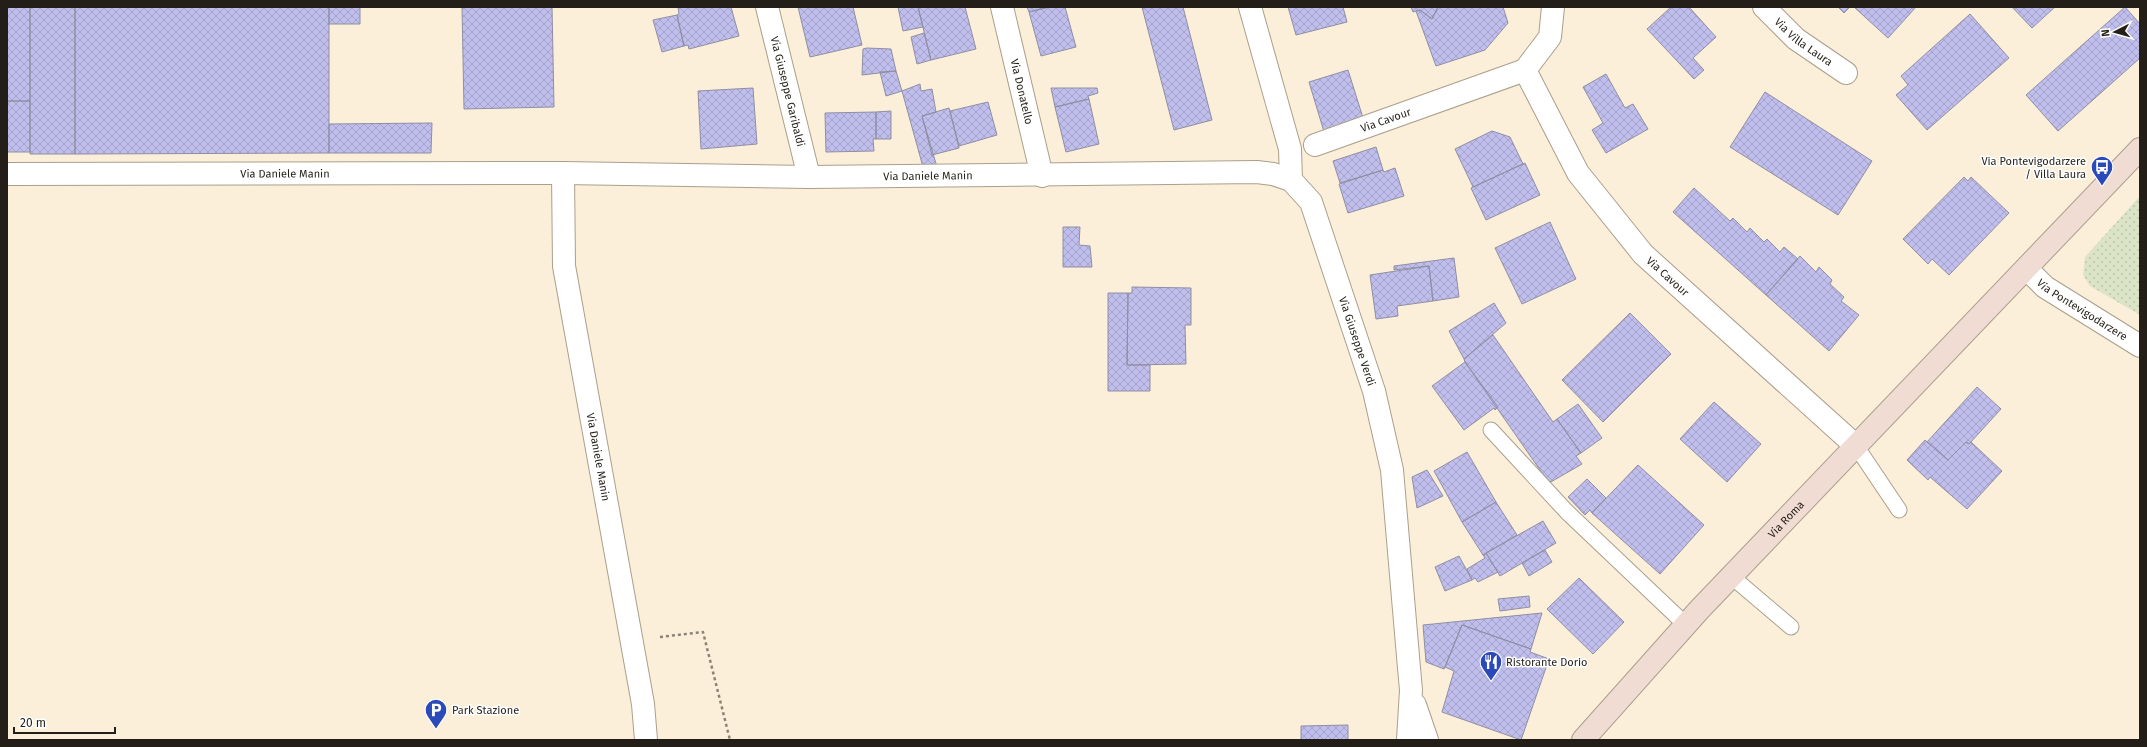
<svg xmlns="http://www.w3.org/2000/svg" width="2147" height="747" viewBox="0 0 2147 747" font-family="'Fira Sans',sans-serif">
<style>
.grass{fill:url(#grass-dots)}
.building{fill:url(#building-cross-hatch);stroke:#8f8ea3}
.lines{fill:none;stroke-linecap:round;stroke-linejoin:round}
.lane-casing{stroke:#aa9f8c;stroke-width:17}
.street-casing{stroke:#aa9f8c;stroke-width:24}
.secondary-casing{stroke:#aa9f8c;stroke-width:24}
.path{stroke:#8a8375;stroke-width:2.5;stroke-dasharray:3 3;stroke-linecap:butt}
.lane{stroke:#fff;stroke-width:15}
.street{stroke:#fff;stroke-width:22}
.secondary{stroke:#f1dcd4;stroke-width:22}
.labels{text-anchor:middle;stroke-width:3;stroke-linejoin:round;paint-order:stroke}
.street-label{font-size:11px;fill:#231f18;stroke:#fff}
.poi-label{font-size:11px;fill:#231f18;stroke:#fff;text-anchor:start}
</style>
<defs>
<pattern id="grass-dots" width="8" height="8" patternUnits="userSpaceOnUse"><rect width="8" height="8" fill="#dbe4c7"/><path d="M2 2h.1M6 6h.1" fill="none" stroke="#bcc3aa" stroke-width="1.8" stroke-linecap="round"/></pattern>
<pattern id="building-cross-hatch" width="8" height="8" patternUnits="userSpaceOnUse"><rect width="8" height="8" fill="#c0beec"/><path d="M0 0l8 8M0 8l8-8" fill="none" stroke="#a5a3ca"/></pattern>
</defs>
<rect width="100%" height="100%" fill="#fbefda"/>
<!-- grass -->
<path class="grass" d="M2140,196V315L2090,286L2083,275L2085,257Z"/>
<!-- building -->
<path class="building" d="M7,7H30V101H7Z
M30,7H75V154H30Z
M75,7H329V153L75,154Z
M329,7H360V24H329Z
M462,7H552L554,107L464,109Z
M678,7H731L739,36L689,49L688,45L684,46L677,15L679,14Z
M798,7H853L862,45L810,57Z
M898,7H918L923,27L903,31Z
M918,7H965L976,49L931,60Z
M1027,7H1049L1029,12Z
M1049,7H1065L1076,47L1041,56L1029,12Z
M1142,7H1183L1212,120L1174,130Z
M1288,7H1343L1347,22L1296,35Z
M1411,7H1438L1432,19L1420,10L1413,12Z
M1438,7H1503L1508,23L1485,50L1436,66L1416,11L1420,10L1432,19Z
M1671,7H1689L1716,37L1693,58L1704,70L1694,79L1647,29Z
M1838,7H1850L1844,13Z
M1854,7H1916L1888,38Z
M2012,7H2055L2032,28Z
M2125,7L2140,24V58L2058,131L2026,95Z
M1970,14L2009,58L1927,130L1896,95L1908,85L1901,76Z
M677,15L684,46L662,52L653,20Z
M924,33L931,60L917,64L911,37Z
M867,48L891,49L896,71L862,75L863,49Z
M1348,70L1364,121L1325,135L1309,82Z
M896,71L902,91L886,96L880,72Z
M1606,74L1625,108L1633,104L1648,129L1606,153L1592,130L1603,123L1583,87Z
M920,84L921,91L932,89L936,112L922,116L937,167H923L902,91Z
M753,88L757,144L701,149L698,91Z
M1051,88H1097L1098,93L1088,96L1089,99L1055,107Z
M1765,92L1872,161L1838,215L1730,147Z
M1089,99L1099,144L1066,152L1055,107Z
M7,101H30V152H7Z
M988,102L997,135L959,146L950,111Z
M949,108L959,148L932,155L922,116Z
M891,111V139H876V112Z
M876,112V139H873L874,151L826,152L825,113Z
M432,123L431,153H329V124Z
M1492,131L1510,137L1523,164L1473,187L1455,149Z
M1376,147L1383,170L1340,183L1333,161Z
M1525,163L1540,195L1486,220L1471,188Z
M1395,168L1404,196L1348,213L1339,184L1383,170L1384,172Z
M1964,177L1968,181L1971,177L2009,213L1949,275L1932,259L1928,264L1903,239Z
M1694,188L1730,221L1733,218L1747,232L1750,228L1764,242L1767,239L1780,252L1784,247L1798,259L1766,295L1673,212Z
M1550,222L1576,279L1522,304L1495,248Z
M1063,227H1080L1079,245L1090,246L1092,267H1063Z
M1800,256L1816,272L1819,267L1832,280L1830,284L1844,297L1841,301L1859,315L1829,351L1766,295Z
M1454,258L1459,297L1433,301L1429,266L1394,270V266Z
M1429,266L1433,301L1397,306L1398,316L1376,319L1370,275Z
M1132,287L1191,288V325H1185L1186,364L1127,365L1128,293H1132Z
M1108,293H1128L1127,365H1150V391H1108Z
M1494,303L1506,323L1464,359L1449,331Z
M1630,313L1671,354L1603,422L1562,380Z
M1493,335L1553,422L1557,419L1581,453L1576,456L1582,464L1549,483L1465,362L1464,359Z
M1465,362L1498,407L1495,410L1494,408L1464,430L1432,386Z
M1977,387L2001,409L1969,444L1966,442L1948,460L1927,442Z
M1714,402L1761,444L1727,482L1680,439Z
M1578,404L1602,438L1581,453L1557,419Z
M1925,440L1948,460L1966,442L1969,444L1971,442L2002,471L1967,509L1930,477L1928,480L1907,460Z
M1467,452L1496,502L1462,522L1434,471Z
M1638,465L1704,525L1660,574L1592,513Z
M1427,470L1443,496L1417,508L1412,477Z
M1587,479L1606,498L1592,513L1590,510L1585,515L1568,497Z
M1496,502L1517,535L1483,555L1462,522Z
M1543,521L1556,543L1500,576L1486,553Z
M1545,550L1552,562L1529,576L1522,563Z
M1486,553L1498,572L1478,582L1475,578L1472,580L1467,569L1485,558L1483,555Z
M1459,556L1472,580L1445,591L1435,567Z
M1579,578L1624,622L1593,654L1547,609Z
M1529,596L1530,607L1500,611L1498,599Z
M1542,613L1531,649L1462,625L1444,669L1426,662L1423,625Z
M1462,625L1531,649L1530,652L1549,659L1521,740L1442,712L1454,671L1445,667Z
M1348,725V740H1301V726Z"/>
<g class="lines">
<!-- lane casing -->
<g class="lane-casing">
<path id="lane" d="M1491,430L1567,512L1686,625
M1856,446L1899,510
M1731,576L1791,627"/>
</g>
<!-- street casing -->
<g class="street-casing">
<g id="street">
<path id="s1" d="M767,7L809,177"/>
<path id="s2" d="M1002,7L1042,176"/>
<path id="s3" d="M1250,7L1290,149L1291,180L1311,202L1374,391L1392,470L1409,668L1411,690L1408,740"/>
<path id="s4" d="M1764,7L1796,39L1846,73"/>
<path id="s5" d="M1525,70L1578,173L1643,254L1856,446"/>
<path id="s6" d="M1315,145L1525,70L1550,37L1553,7"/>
<path id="s7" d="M563,173L564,266L643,704L646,740"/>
<path id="s8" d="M7,174L563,173L809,177L1257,172L1273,174L1291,180"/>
<path id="s9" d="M2027,269L2045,287L2140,346"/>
<path d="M1415,705L1427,740"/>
</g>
</g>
<!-- secondary casing -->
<g class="secondary-casing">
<g id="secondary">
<path id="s10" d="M1583,740L1699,610L2140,149"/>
</g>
</g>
<!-- path -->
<path class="path" d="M660,637L703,632L730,740"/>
<!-- lane -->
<use href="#lane" class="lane"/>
<!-- street -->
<use href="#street" class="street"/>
<!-- secondary -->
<use href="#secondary" class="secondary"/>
</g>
<!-- icons -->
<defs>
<g id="bus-pin" transform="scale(1.15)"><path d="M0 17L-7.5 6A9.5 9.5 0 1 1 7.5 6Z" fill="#2b4aba" stroke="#fff"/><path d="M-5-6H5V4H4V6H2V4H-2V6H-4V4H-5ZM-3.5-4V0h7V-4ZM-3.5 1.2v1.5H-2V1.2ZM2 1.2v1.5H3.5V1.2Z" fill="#fff"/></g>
<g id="restaurant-pin" transform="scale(1.15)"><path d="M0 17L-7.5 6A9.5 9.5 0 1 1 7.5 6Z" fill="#2b4aba" stroke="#fff"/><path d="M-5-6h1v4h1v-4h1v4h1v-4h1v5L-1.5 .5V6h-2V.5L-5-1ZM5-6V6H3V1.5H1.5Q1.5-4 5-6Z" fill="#fff"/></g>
<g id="parking-pin" transform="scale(1.15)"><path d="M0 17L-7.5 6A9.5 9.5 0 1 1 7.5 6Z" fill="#2b4aba" stroke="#fff"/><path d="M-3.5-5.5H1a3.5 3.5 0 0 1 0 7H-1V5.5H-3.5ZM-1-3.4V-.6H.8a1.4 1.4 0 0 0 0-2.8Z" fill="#fff"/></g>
</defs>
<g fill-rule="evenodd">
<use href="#bus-pin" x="2102" y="167"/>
<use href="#restaurant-pin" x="1491" y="662"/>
<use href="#parking-pin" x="436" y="710"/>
</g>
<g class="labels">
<!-- street labels -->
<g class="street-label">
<text dy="4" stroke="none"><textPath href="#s4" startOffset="53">Via Villa Laura</textPath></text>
<text dy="4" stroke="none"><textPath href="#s2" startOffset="87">Via Donatello</textPath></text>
<text dy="4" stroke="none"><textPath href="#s1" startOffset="87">Via Giuseppe Garibaldi</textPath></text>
<text dy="4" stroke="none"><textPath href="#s6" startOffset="75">Via Cavour</textPath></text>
<text dy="4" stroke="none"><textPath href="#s8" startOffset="278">Via Daniele Manin</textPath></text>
<text dy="4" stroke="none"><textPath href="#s8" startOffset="921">Via Daniele Manin</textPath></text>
<text dy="4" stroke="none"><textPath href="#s5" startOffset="253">Via Cavour</textPath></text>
<text dy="4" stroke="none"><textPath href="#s9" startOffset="69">Via Pontevigodarzere</textPath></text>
<text dy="4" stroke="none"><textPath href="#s3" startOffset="355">Via Giuseppe Verdi</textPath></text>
<text dy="4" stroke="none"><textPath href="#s7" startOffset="287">Via Daniele Manin</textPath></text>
<text dy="4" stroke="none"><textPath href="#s10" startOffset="300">Via Roma</textPath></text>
</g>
<!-- poi labels -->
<g class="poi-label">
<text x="2086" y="165" text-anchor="end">Via Pontevigodarzere<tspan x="2086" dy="13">/ Villa Laura</tspan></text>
<text x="1506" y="666">Ristorante Dorio</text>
<text x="452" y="714">Park Stazione</text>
</g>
</g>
<!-- border -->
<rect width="2147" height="747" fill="none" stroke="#231f18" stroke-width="16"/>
<!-- north arrow -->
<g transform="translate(2115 32) rotate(264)" stroke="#ffffff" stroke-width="3" paint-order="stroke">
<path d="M0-3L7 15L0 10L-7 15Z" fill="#231f18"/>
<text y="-6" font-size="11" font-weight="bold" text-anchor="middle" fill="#231f18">N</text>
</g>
<!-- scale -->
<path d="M14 727v6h101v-6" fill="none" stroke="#231f18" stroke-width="2"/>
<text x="20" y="727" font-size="12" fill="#231f18" stroke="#ffffff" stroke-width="3" paint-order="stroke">20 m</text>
</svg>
